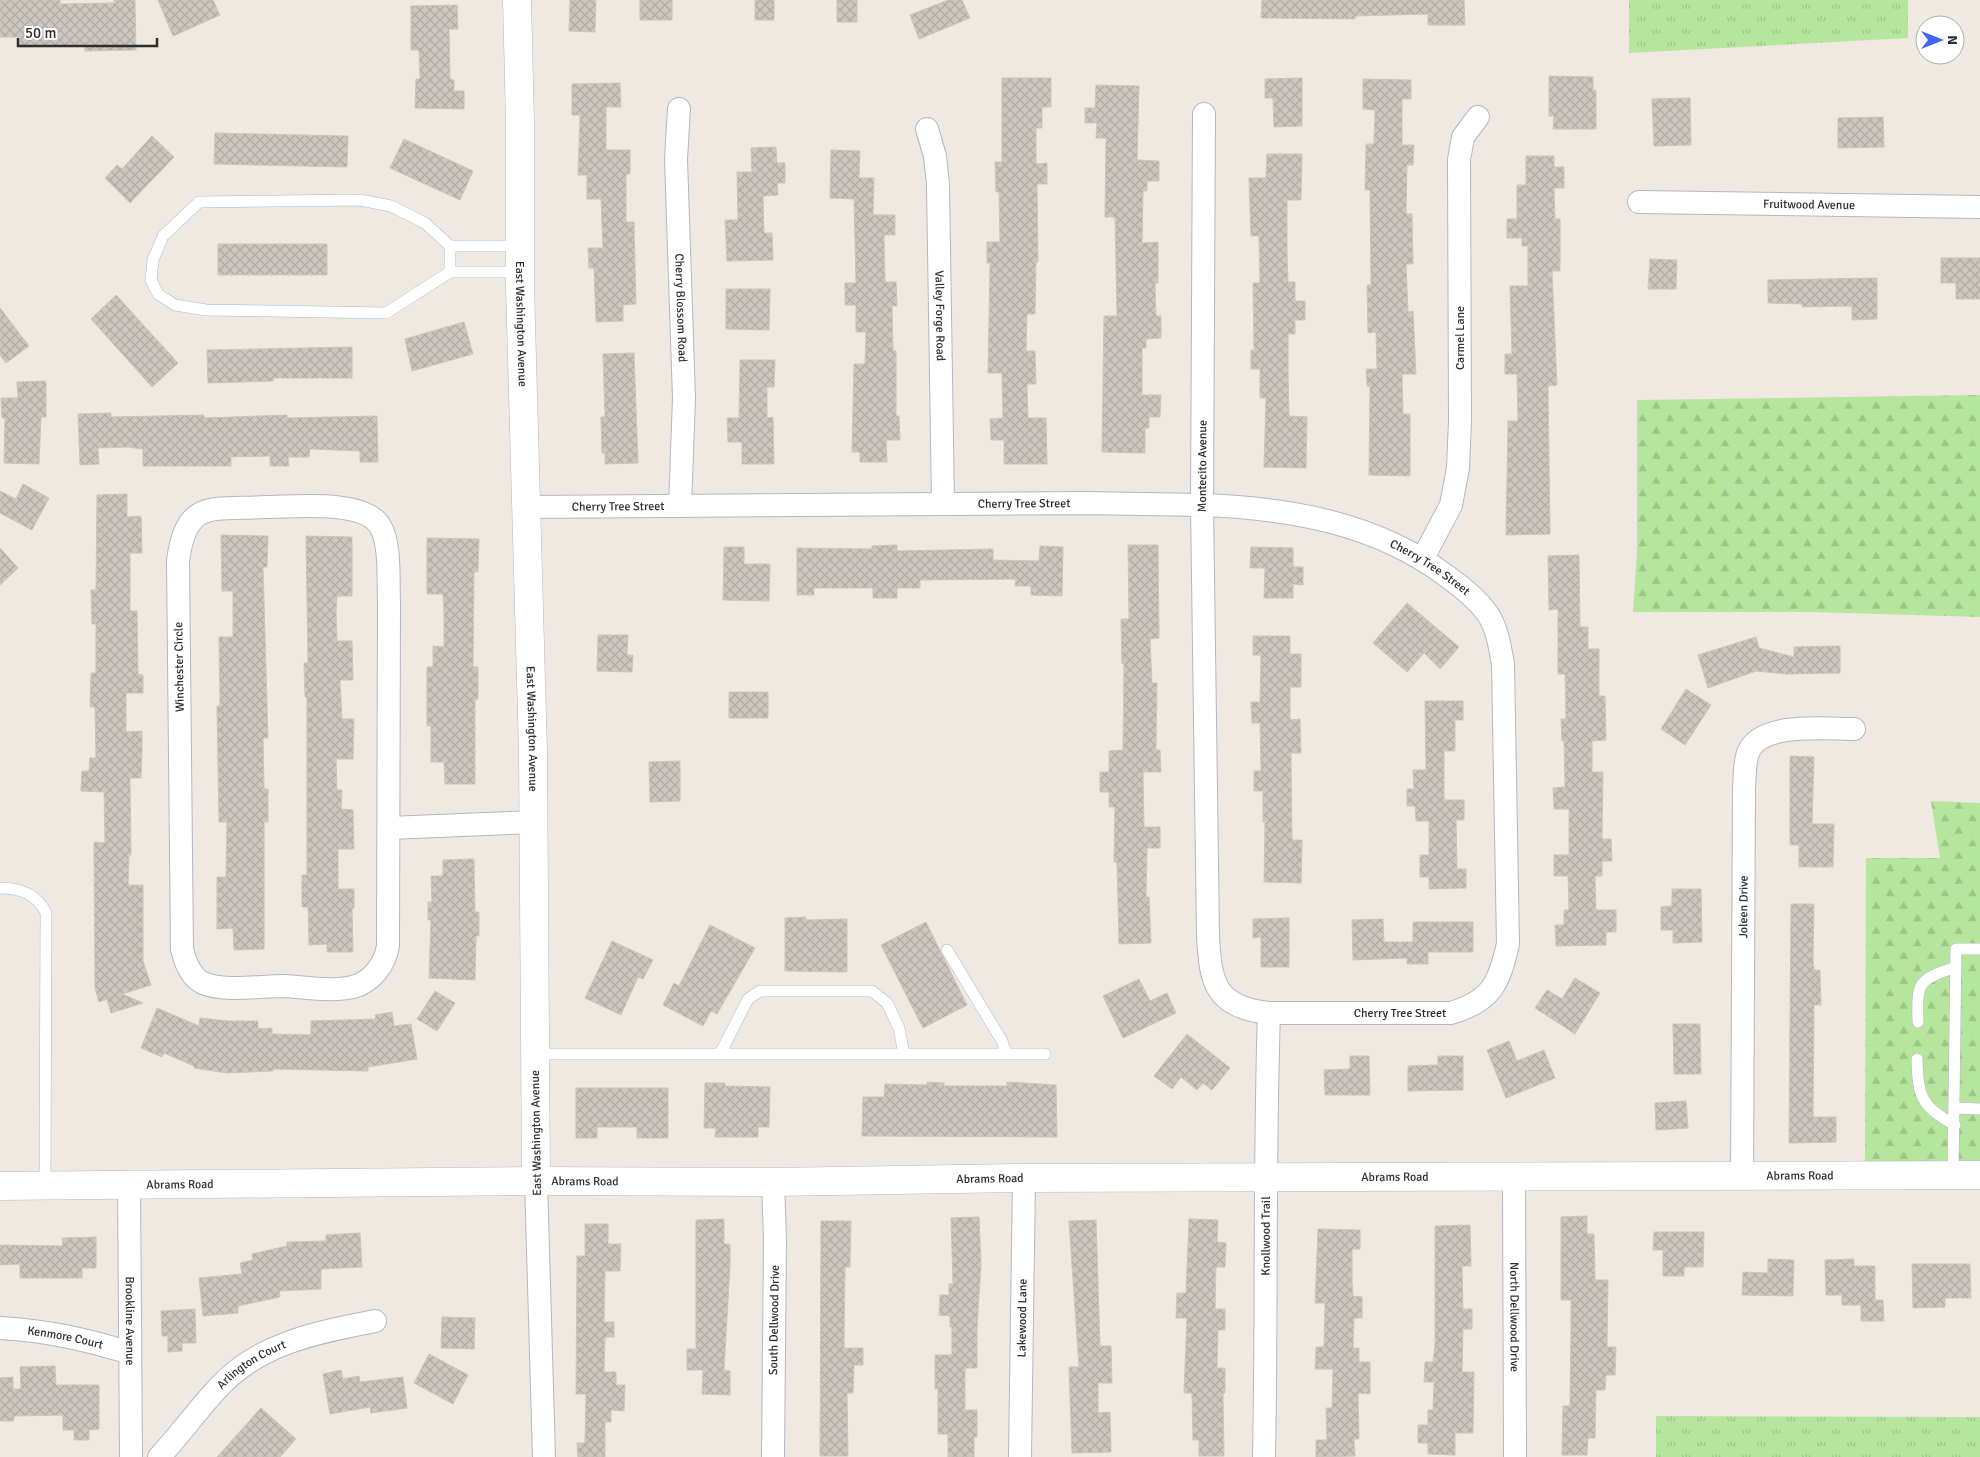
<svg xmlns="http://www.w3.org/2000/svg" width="1980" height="1457" viewBox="0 0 1980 1457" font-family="Signika,sans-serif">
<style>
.grass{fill:url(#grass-tufts)}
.forest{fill:url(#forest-firs)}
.building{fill:url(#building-cross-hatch);stroke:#cbc5ba}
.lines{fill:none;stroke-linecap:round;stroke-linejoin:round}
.service-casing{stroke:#b4b7c1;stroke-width:12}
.minor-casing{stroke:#b4b7c1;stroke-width:24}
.tertiary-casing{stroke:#b4b7c1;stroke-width:29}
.service{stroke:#fff;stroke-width:11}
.minor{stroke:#fff;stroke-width:22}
.tertiary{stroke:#fff;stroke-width:28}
.labels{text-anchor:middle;stroke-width:5;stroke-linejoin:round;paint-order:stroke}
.street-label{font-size:12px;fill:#2e2e2e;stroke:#fff}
</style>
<defs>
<pattern id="grass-tufts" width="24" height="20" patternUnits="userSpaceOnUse" patternTransform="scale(1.25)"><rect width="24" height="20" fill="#b6e59e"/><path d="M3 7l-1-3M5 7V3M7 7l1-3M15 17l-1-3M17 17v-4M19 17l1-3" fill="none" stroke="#9dc588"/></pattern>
<pattern id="forest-firs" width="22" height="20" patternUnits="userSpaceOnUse" patternTransform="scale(1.25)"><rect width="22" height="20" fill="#b6e59e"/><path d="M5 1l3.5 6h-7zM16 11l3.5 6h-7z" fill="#9dc588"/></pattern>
<pattern id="building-cross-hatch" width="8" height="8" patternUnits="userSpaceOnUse" patternTransform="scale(1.25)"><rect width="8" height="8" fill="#cbc7bf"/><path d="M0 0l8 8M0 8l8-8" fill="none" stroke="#afaba4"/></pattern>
</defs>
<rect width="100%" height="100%" fill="#efe9e1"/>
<!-- grass -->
<path class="grass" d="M1629,0H1908V38L1629,53Z
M1656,1416L1980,1417V1457H1656Z"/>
<!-- forest -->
<path class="forest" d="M1980,395V617L1812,612H1633L1637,552V400Z
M1931,801L1980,803V1165L1865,1166L1866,858H1940Z"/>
<!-- building -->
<path class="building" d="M0,0H60V4L114,3V0H135L136,50L85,51V45L20,47V37H0Z
M158,0H213L220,15L173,36Z
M570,0H596L595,32L569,31Z
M640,0H672V20H640Z
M755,0H774V20H755Z
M837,0H857V22H837Z
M948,0H962L970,18L919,39L910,15Z
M1262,0H1464L1465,25H1428V14L1355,16V19L1261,18Z
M457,5L458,29H449L450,79L454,80V91H464V109L415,108L416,79H420L419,50H411V6Z
M1549,76L1593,77V90H1596V129H1553L1554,116H1549Z
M1002,78H1051V107H1042V128H1036V164L1047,163V184H1037L1038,262H1036L1035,314H1027L1026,351H1035L1036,384H1027L1028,418H1046L1047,464H1004V440H991L990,419L1003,418L1002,373H988L990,263H987V242H1000L999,192H996L995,162H1002Z
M1302,78V126L1274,127L1273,98H1265V79Z
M1363,79L1411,80V99H1402V145H1414L1413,165H1407L1406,214H1412L1413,264H1406L1408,312L1413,311L1416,374H1402L1403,414H1410V476L1369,475L1370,386H1367L1366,369H1377L1376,332L1368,333L1367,285H1371L1370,190H1365L1366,144H1374L1375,110L1363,109Z
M620,83L621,107H606V150H630V174H626V222H634L636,304L623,305V321L596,322L594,268H589L588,248H603L601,199H587V175H578L580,115H572V84Z
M1096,85L1139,86L1137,160L1159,161V181H1147V191H1143L1142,243L1158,242V283H1155L1156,316H1161V338L1146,339V348H1142V395H1161L1160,417H1149V428H1145V453L1102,452L1104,316H1117L1115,217H1105L1106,138H1096L1097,123H1085V108H1095Z
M1690,98L1691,145L1654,146L1652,99Z
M1883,117L1884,147L1838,148V118Z
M215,133L348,136L347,167L214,164Z
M152,136L174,157L130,203L105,178L117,165L122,169Z
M404,139L473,171L460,200L390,168Z
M776,147L777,163H785V183H777L778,195L763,196L764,233H772L773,260L727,261L725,220H738L737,172H752L751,148Z
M831,150L860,151L859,178H874L873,215H895V235H884L885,282H896L897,306H892L893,351H896V416H899L900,440H886L887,462H860V452H852L854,364H865L866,332H856V305H845V283H856L854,199L830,198Z
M1267,154H1302L1301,200H1287V253L1288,282H1295V301H1305V320H1295V334H1288V373L1289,416L1307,417L1306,468L1264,467L1266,398H1260V369H1251V350H1254L1253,283H1260L1259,236H1251L1249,178H1266Z
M1526,156H1554V167H1564V188H1554L1555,219H1560V271H1552L1557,385L1548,386L1550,534L1506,535L1508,421H1518L1517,374H1505V354H1512L1510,286H1528V246H1522V238H1507V219H1517V185H1526Z
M218,244H327V275H218Z
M1941,258H1980V299H1956V283H1941Z
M1650,259L1677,260L1676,289H1648Z
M1877,278V319L1852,320V306L1802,307V304L1768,303V280Z
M726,289H770L769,330L726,329Z
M116,295L178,363L152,387L91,319Z
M0,308L29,346L6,363L0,355Z
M464,322L473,354L412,371L405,339Z
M352,347V378H273V381L208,383L207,350Z
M634,353L638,463L605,464V453H602L601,417H605L603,354Z
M740,360H775L774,387H767V418L773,417L774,464H742V442H728L727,418H739Z
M46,381V417H41L39,464L4,463L5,418H2L1,398H18L17,382Z
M111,413V417L204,415V418L287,415V418L377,416L378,462H360V451L310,449L309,457H288L289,466H270V456L231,457V466H143V449L128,447L98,448L99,464L80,465L78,414Z
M23,484L49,498L32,530L0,513V491L16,499Z
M127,494V517L141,516L142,553H130V611H137L138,674L143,675V693H126V732L142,731V750L141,778H130L131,855H129L128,885H143V961L151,985L122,994L143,1003L111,1013L107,999L99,1002L95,988L94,842L105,843L104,792L81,791L82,771H89L90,758H96L95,707H90L91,673H96V624H92L91,590H96L97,495Z
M221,535L268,536L267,567H263L268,738H263L264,789H268V822H264V949L234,950L233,928L217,929V877H226L227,822H219L217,706H220L219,637H233V591H222Z
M306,536L352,537V596H337L336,612L337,641H352L353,680H340L342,719H354L353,759H336L337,790H342L341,809L353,810L354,849H338V889H354V908H352L353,952H327V944L309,945L308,907H302V875H307V697H305L304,663H308Z
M427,538L479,539L478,572H474L473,667H478V699L475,700V784H445L444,762H431V726H427V667H433V646L444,647V615L443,594H427Z
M897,545V551L993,549V560L1039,561L1040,546L1063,547L1062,596L1031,595V586H1015L1016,579L920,580V588H897V598H873V588H814V595H797V548L872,549V546Z
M1128,545H1158L1159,638L1150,639L1152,683H1157L1156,750H1160L1161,772H1143L1144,827H1160V848H1147L1146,897H1149L1151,943L1119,944L1117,862H1114L1115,807H1109V792H1100V772H1109V751L1123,750L1124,663L1122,664L1121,619H1129Z
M724,547H744V564H770L769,601L723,600Z
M1251,547L1293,548V567H1303V585L1293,584V598H1264L1265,568H1250Z
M0,548L18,568L0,585Z
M1579,555L1580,627H1588V649H1599V696H1605L1606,740L1592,741V772H1603L1602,839H1611L1612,861H1602V876H1595L1596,910H1616V932H1606V945L1556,946L1555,925H1564V910H1569L1568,876H1554V855H1569V809H1554L1553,788L1565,787L1564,741H1562L1561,719H1566L1565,674H1558V609L1549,610L1548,556Z
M1407,603L1459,647L1440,669L1424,653L1407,672L1373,643Z
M598,635H628L627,655H633L632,672L597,671Z
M1253,636H1290V654H1301V687H1290V720L1300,719L1301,753H1291L1292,840H1302L1301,883L1264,882L1265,822H1263V791H1254V771H1261L1260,723H1252L1251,702H1260L1261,655H1253Z
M1756,637L1759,648L1794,657V647L1840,646V673L1786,674L1756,671L1708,688L1698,655Z
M1686,689L1711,705L1685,745L1661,729Z
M729,692H768V718H729Z
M1425,701H1463V720H1455V751H1444V800H1464V820H1456L1457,869H1466V888L1429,889V877H1420V855H1429V821H1416L1415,806H1407V789H1414L1413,770H1426Z
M1790,756L1814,757L1812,824H1834L1833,867H1799V845H1790Z
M680,761V801L650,802L649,762Z
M474,859L475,912H479V936H476L475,980L429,978L431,920H428V902H432L431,876H443V860Z
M1672,889H1701L1702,942L1673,943V930H1661V907L1672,906Z
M1791,904H1814L1813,959L1814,970H1820L1821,1005H1814L1813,1117H1836V1142L1789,1143Z
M806,917V920L847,919V972L785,971V918Z
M1289,918V967H1261V937L1253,938V919Z
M1383,919L1384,942H1413V922H1473V952H1428V964H1407V958L1353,960L1352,920Z
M926,922L967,1005L923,1028L881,945Z
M710,925L755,948L717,1014L711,1011L703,1026L663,1005L674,983L679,986Z
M612,941L653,960L643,979L638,977L621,1015L585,998Z
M1575,978L1600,993L1575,1034L1535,1008L1547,990L1562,999Z
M1139,979L1150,1001L1167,993L1176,1013L1123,1038L1103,996Z
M435,991L455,1003L437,1031L417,1019Z
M157,1008L199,1026L200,1018L228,1021H258V1029L272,1028V1034L311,1035V1021L376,1019L375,1015L392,1012L394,1026L411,1024L417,1059L368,1067V1071L273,1069V1071L227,1073L194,1068V1066L164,1053L162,1057L141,1048Z
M1673,1024H1700L1701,1074H1674Z
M1187,1034L1230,1068L1212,1090L1203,1083L1197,1090L1181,1077L1172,1089L1154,1076Z
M1509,1041L1517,1061L1544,1050L1555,1078L1506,1098L1487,1050Z
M1350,1056H1369L1370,1095H1325L1324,1070L1350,1069Z
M1438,1056H1463V1090L1408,1091V1066L1438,1065Z
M927,1082L944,1083V1086H1007V1082L1056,1085L1057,1137L862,1136L863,1097H884L885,1084L927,1085Z
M705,1083H725V1086L770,1087L769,1127H758V1137H715L716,1128H704Z
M576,1088H668V1138H637V1127H597V1138H576Z
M1686,1101L1688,1128L1656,1130L1655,1103Z
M1587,1216V1234H1594L1595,1280H1608L1607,1347H1616L1615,1375H1606L1605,1390H1596L1595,1438H1588L1587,1455H1562L1563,1406H1570L1571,1329V1300H1561V1217Z
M979,1217L981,1265L977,1328V1368H965V1410H977V1437H974V1457H948V1434H938V1389H935V1355H952V1327H950V1316L939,1315L940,1295H949V1284H953L951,1218Z
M724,1219V1244H730V1266L724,1370L730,1371V1395L702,1394L703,1370H687V1349H696V1220Z
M1189,1219L1218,1220L1217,1242L1226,1243L1225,1267H1216L1215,1309H1225V1330H1218L1217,1368H1225V1393H1223L1224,1456H1199V1440H1193L1192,1393H1184L1187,1318H1176L1177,1293H1186Z
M1096,1220L1100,1346H1111L1112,1383H1098V1413L1110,1412L1111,1452L1072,1453L1069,1367H1079L1069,1221Z
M821,1221H851L850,1267H845L844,1348H863V1365H854L853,1393H847L848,1456H820Z
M585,1224H608V1244H621L620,1271H605L604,1322H614V1337H605L604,1372H616V1385H625L624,1411L611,1410V1422H605V1457H578L577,1443H585L586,1394H576L577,1256H585Z
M1470,1225L1471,1266H1462L1463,1309H1472V1329H1463L1462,1372H1474L1473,1433H1455V1455L1428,1454V1443H1418V1425H1428V1410H1433L1434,1382H1424L1425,1362H1433L1435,1345V1226Z
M1318,1229L1360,1230V1249H1352V1282L1353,1296L1362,1297V1318H1354L1353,1348H1359V1362H1370V1394L1358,1393L1359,1439H1354L1355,1456L1316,1457V1440H1327L1326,1408H1332L1333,1369H1315L1316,1347H1324L1325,1303H1315Z
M1654,1232H1704L1703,1267H1684V1276H1663V1250H1653Z
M360,1233L362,1267L321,1269V1289L279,1291L280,1297L238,1306V1313L203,1316L199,1278L242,1274L240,1263L253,1260L252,1254L287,1246V1242L326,1241V1235Z
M96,1237V1268H82V1278H20V1264L0,1265V1245L63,1246L62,1238Z
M1768,1259L1794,1260L1793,1296L1742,1295L1743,1272L1768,1273Z
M1854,1259V1266H1875V1300H1883L1884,1321H1861V1305H1842V1295H1826L1825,1260Z
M1912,1264H1970L1971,1298H1945V1307L1913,1308Z
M195,1309L196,1343H182V1351L168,1352V1336H162L161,1311Z
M442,1317L475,1318L474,1349L441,1348Z
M429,1354L468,1375L453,1404L414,1383Z
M55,1366L56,1385H99V1429L89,1430V1440H74V1430H63V1415L14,1416V1421H0V1378L13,1377V1389H21L20,1367Z
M341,1370L343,1379L359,1376L360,1382L403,1377L407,1408L371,1413L370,1407L330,1414L323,1374Z
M261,1408L296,1439L280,1457H217Z"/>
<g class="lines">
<!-- service casing -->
<g class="service-casing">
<path id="service" d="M450,272V246
M520,272H450L386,313L206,310L175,305L158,294L151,280L153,260L163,236L199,202L360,200L391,206L425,223L450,246H520
M0,888C21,888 37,894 46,913L45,1186
M947,950L1002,1041L1006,1054
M1918,1022C1917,982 1917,980 1956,967
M535,1054H1045
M720,1054L748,999L760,991H872L887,1003L899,1028L904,1054
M1917,1059C1918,1096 1921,1107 1955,1125
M1956,1108L1980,1109
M1953,1175L1956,949H1980"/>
</g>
<!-- minor casing -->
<g class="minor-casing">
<g id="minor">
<path id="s1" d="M679,109L676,159L684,398L680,506"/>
<path id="s2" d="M927,129L935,156L938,185L943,504"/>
<path id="s3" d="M1639,202L1980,207"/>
<path d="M266,507C294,507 364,499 380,526C391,543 388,583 389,603L388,946C385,964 372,982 353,987C331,992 306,987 284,986C261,986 223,992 203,983C190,977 185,961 182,949L178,561C186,498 213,510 266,507Z"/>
<path id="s4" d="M526,507L1082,503L1202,505C1289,508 1377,523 1448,577C1462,587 1476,598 1487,613C1497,627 1500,647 1503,664L1508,944C1499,983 1492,1001 1451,1013H1269C1215,1007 1210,983 1208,934L1202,505L1204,114"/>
<path d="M1423,558L1451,505L1458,468L1460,421L1459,160L1463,137L1478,117"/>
<path d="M389,828L533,822"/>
<path id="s5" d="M1742,1176L1744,788C1745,777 1744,764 1748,753C1760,721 1826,729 1854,729"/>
<path id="s6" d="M1514,1177L1515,1457"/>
<path d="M536,1181L544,1457"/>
<path d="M773,1182L775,1239L773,1457"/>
<path id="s7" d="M129,1185L131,1457"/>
<path id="s8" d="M0,1328C48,1331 85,1339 130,1353"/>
<path id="s9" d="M159,1457C180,1435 198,1409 219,1387C259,1343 319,1332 375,1321"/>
<path id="s10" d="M1020,1457L1024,1178"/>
<path id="s11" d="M1264,1457C1267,1309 1264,1161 1269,1013"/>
</g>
</g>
<!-- tertiary casing -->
<g class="tertiary-casing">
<g id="tertiary">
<path id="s12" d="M517,0L520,122V286L533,752L536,1181"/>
<path id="s13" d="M0,1186L536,1181L773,1182L1024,1178L1980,1175"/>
</g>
</g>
<!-- service -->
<use href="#service" class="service"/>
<!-- minor -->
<use href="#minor" class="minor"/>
<!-- tertiary -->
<use href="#tertiary" class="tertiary"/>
</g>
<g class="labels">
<!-- street labels -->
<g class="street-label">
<text dy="4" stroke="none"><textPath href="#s3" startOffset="170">Fruitwood Avenue</textPath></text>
<text dy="4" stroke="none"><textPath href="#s1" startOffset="199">Cherry Blossom Road</textPath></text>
<text dy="4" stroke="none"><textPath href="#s2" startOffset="188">Valley Forge Road</textPath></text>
<text dy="4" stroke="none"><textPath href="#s12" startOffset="324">East Washington Avenue</textPath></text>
<text transform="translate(1460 338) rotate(-90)" y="4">Carmel Lane</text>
<text dy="4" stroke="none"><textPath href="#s4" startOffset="2184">Montecito Avenue</textPath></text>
<text dy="4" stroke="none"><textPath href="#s4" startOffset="498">Cherry Tree Street</textPath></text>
<text dy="4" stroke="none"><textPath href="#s4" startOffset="92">Cherry Tree Street</textPath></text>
<text dy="4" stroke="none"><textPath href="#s4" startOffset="916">Cherry Tree Street</textPath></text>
<text transform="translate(179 667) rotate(-91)" y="4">Winchester Circle</text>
<text dy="4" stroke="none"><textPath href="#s12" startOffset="729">East Washington Avenue</textPath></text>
<text dy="4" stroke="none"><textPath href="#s5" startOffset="269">Joleen Drive</textPath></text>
<text x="1400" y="1017">Cherry Tree Street</text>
<text transform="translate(536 1133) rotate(-91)" y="4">East Washington Avenue</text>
<text dy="4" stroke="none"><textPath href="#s13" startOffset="1800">Abrams Road</textPath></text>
<text dy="4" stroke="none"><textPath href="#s13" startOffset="1395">Abrams Road</textPath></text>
<text dy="4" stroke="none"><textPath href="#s13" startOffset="990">Abrams Road</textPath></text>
<text dy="4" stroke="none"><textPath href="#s13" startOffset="585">Abrams Road</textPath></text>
<text dy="4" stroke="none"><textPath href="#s13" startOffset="180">Abrams Road</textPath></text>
<text dy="4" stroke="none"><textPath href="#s11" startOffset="221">Knollwood Trail</textPath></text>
<text dy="4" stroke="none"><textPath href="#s6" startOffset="140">North Dellwood Drive</textPath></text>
<text dy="4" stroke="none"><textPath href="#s10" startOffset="139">Lakewood Lane</textPath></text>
<text transform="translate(774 1320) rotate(-89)" y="4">South Dellwood Drive</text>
<text dy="4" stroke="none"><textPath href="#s7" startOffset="136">Brookline Avenue</textPath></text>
<text dy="4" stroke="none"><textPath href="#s8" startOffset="66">Kenmore Court</textPath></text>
<text dy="4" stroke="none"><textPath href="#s9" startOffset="132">Arlington Court</textPath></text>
</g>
</g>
<!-- north arrow -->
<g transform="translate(1940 40) rotate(90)"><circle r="24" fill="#ffffff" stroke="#ababab"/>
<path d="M0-4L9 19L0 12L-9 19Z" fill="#4264fb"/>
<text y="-8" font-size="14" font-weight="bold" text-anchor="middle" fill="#2e2e2e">N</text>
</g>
<!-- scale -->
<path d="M18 38v8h139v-8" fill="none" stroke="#2e2e2e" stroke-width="2.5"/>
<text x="25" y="38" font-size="15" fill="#2e2e2e" stroke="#ffffff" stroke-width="4" paint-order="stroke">50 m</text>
</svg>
